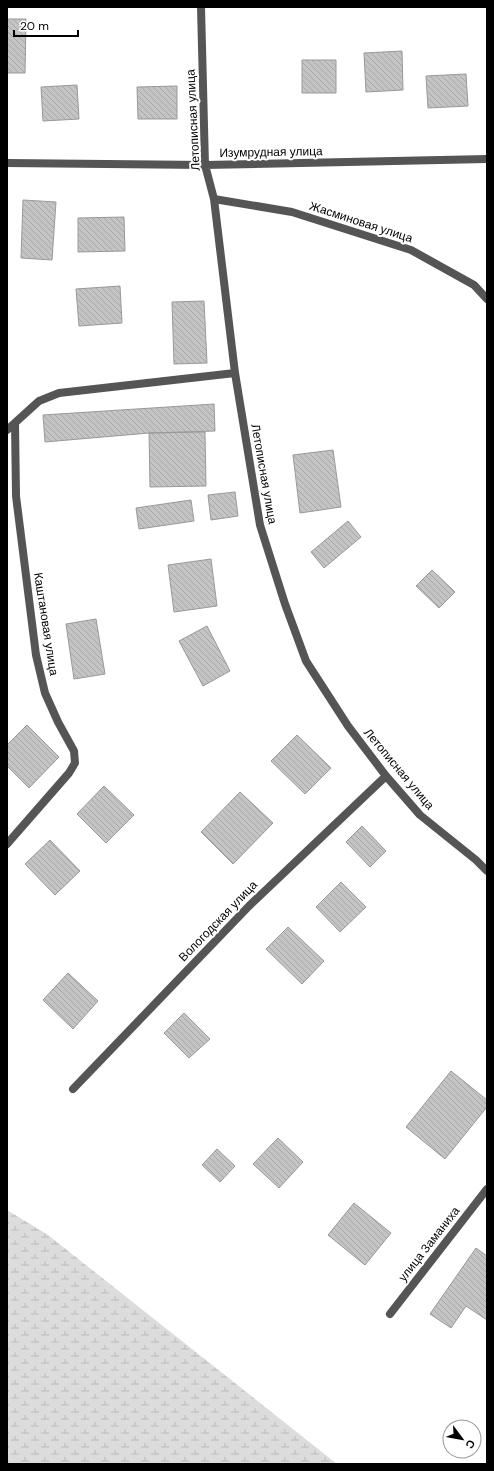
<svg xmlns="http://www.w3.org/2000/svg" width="494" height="1471" viewBox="0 0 494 1471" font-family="'DM Sans',sans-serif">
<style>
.wetland{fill:url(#wetland-marsh)}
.building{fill:url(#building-back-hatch);stroke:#999}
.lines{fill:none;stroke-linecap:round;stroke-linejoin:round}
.street{stroke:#555;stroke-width:8}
.labels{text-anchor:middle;stroke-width:4;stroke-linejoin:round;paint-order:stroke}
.street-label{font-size:12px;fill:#000;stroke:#fff}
</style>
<defs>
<pattern id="wetland-marsh" width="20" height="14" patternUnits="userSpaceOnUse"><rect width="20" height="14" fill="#dcdcdc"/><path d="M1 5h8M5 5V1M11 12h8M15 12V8" fill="none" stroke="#bbb"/></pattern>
<pattern id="building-back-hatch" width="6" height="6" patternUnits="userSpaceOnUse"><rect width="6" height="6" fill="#c4c4c4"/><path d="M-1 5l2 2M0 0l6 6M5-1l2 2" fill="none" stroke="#a7a7a7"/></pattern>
</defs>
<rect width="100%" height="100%" fill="#fff"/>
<!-- wetland -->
<path class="wetland" d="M7,1210L48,1235L337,1464H7Z"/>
<!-- building -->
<path class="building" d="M7,19H26L25,73H7Z
M402,51L403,90L366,92L364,53Z
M302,60H336V93H302Z
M466,74L468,106L428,108L426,76Z
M77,85L79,119L43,121L41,87Z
M177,86V119H138L137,87Z
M23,200L56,202L52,260L21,258Z
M124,217L125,251L78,252V218Z
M120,286L122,323L79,326L76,289Z
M204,301L207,363L174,364L172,302Z
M214,404L215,431L149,433L45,442L43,415Z
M205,432L206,486L150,487L149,433Z
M333,450L341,507L300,513L293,455Z
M235,492L238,516L211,520L208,495Z
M191,500L194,521L139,529L136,508Z
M348,521L361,537L324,568L311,552Z
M211,559L217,606L174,612L168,565Z
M432,570L455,592L439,608L416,586Z
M96,619L105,674L74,679L66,624Z
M207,626L230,671L203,686L179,641Z
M27,725L59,757L29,788L7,766V745Z
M297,735L331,768L305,794L271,761Z
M104,786L134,815L106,843L77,814Z
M240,792L273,823L233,864L201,832Z
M362,826L386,851L370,867L346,842Z
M50,840L80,871L55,895L25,864Z
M341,882L366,907L340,932L316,907Z
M288,927L324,961L302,984L266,949Z
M68,973L98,1001L73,1029L43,1000Z
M184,1013L210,1039L189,1058L164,1033Z
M451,1071L487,1100V1107L445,1159L406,1127Z
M278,1138L303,1162L279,1188L253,1164Z
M217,1149L235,1166L220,1182L202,1165Z
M354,1203L391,1233L365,1265L328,1235Z
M476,1248L487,1256V1320L466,1306L451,1328L430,1314Z"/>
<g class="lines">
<!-- street -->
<path class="street" d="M201,7L205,165L214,199L235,373L260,525L285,604L306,661L348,726L386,776L420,815L476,860L487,871
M7,163L205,165L487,159
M214,199L292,212L411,250L474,285L487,299
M7,430L39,401L59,393L235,373
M7,844L69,773L75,763L74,751L58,722L45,693L36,655L16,496L15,423
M73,1089L249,906L386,776
M390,1314L487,1189"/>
</g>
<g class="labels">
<!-- street labels -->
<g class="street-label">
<text transform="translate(193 120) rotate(-93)" y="4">Летописная улица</text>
<text transform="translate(271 152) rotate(-1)" y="4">Изумрудная улица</text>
<text transform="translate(361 222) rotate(18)" y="4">Жасминовая улица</text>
<text transform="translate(264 474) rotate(80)" y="4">Летописная улица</text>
<text transform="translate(46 624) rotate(81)" y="4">Каштановая улица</text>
<text transform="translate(399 769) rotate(50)" y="4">Летописная улица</text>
<text transform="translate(218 921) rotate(-46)" y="4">Вологодская улица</text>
<text transform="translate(429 1244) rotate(-52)" y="4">улица Заманиха</text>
</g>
</g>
<!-- border -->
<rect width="494" height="1471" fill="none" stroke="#000000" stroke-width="16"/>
<!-- north arrow -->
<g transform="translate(462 1439) rotate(122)"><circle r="19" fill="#ffffff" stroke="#999999"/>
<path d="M0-3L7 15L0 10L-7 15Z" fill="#000000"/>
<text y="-6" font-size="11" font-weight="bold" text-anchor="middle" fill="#000000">С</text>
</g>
<!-- scale -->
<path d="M14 30v6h64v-6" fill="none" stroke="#000000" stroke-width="2"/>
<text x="20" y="30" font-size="12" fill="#000000" stroke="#ffffff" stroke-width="3" paint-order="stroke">20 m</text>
</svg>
